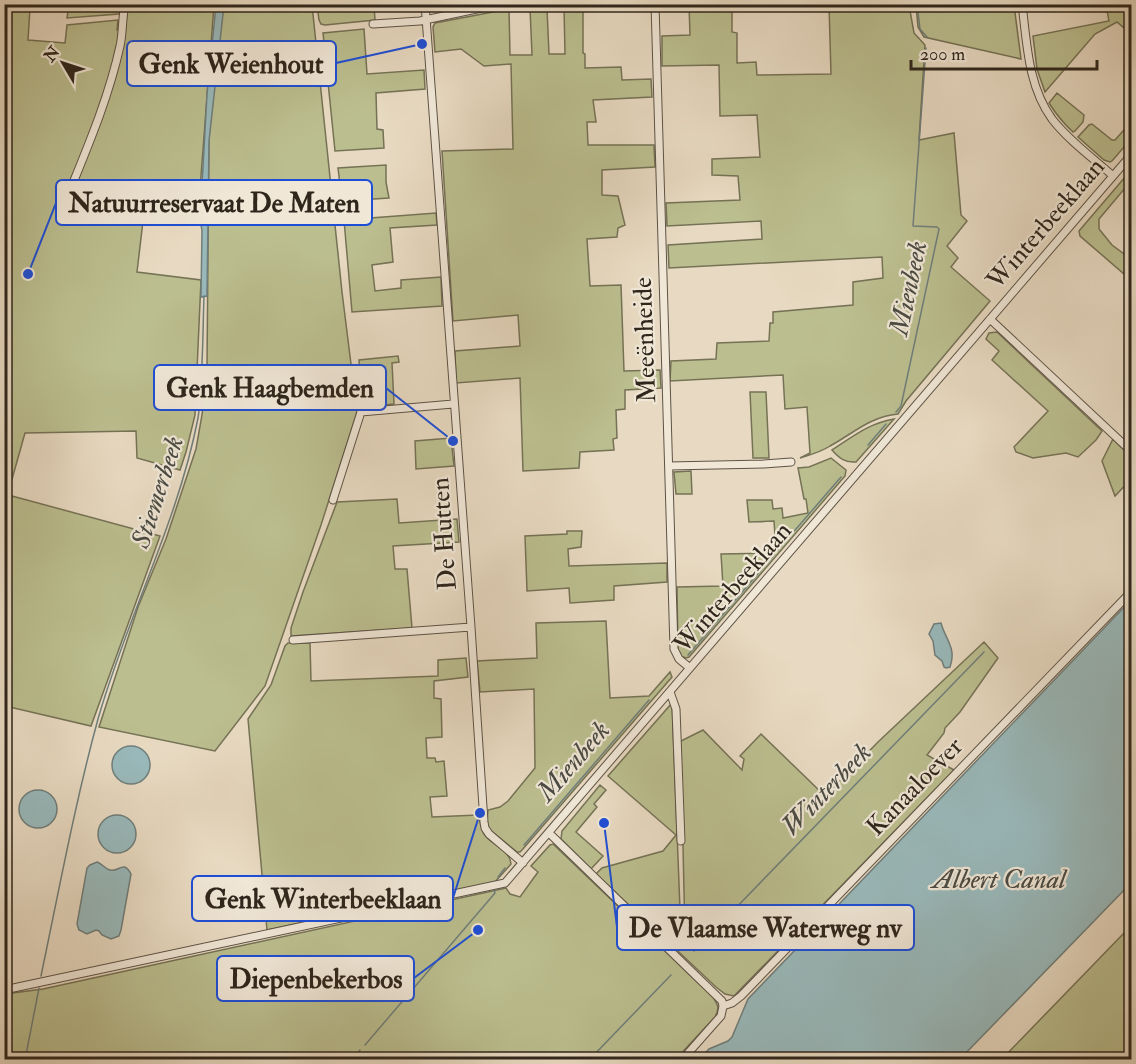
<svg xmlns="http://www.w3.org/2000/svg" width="1136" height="1064" viewBox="0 0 1136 1064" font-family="'IM FELL Double Pica',serif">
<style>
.green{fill:#bbbe8f;stroke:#757256;stroke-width:1.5}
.water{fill:#99b9bb;stroke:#6f7e7b;stroke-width:1.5}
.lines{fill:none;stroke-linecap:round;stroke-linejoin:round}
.stream{stroke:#6f7e7b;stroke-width:1.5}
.minor-casing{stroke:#5d5346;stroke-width:9}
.minor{stroke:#f0e7d7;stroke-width:7}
.labels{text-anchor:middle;stroke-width:4.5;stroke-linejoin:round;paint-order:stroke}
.street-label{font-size:26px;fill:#2f261c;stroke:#f0e7d7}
.water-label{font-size:27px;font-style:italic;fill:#4a4b44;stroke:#f0e7d7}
.leader{fill:none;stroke:#1d4ed8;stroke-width:2}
.callout-dot{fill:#1d4ed8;stroke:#f0e7d7;stroke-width:2}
.callout{fill:#f0e7d7;stroke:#1d4ed8;stroke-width:2}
.callout-label{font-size:27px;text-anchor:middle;font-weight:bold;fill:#2f261c}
</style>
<rect width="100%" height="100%" fill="#e8dac2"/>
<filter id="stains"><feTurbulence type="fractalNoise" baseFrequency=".00333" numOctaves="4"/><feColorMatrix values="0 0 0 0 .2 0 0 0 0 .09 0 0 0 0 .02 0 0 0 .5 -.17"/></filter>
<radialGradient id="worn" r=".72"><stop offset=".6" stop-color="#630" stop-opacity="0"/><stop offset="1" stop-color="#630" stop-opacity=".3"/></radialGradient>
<!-- green -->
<path class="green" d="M5,5H121L119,14L67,18L68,11L30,8L28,40L65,43L67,25L118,20L117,30H125L128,5H214L200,189L158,182L157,204H145L137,272L201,280L195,415L186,452L180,470L137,458L136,431L25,433L5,504Z
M221,5H312L342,292L357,412L321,525L265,686L215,751L99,727L138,607L166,539L196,449L202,415L207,368L209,138Z
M317,5H374L375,20L325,25L321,24L319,20Z
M689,5H732V32L737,33V63L756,62L757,75L831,74L829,5H909L914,33L925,45L919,140L954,133L961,215L967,221L947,246L958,258L951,267L990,301L906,401L898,414C869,417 854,433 830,446C821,452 810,455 800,458L810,453L807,407L785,409L783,375L670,381L671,361L716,359L717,343L769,341L770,323H773V312L853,305V282L883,278L882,257L669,268L668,245L762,239L761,221L667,226L666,203L740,200L738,176L712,175V159L760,157L757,115L720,116L719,65L662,66V36L690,35Z
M916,5H1014L1021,59L924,37L918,27Z
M1106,5H1131V34L1117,22L1095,34L1045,92L1037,69L1033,36L1109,21Z
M583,6V53L585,54V68L621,67L622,80L651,79L652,97L593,100L596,122H587L588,145H654L655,167L602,170V195L618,196L625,225L618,228L617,237L587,239L590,286L621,285L624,371L660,370L661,388L625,390V409L616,410L617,438L613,439L614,450L580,452L579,468L523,471L520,378L456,383L455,351L520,346L518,315L453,321L442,151L513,149L511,64L484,66L461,49L435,52L433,27L435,23L509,9L510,55H532L530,8H547L549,54H565L564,7Z
M364,29L367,74L424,70L425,89L376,93L377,129L383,130L384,148L335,151L323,33Z
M1057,93L1084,115L1083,122L1075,131L1073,132C1063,123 1056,114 1049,103Z
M1131,122V139L1112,161L1110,162L1104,160L1078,137L1089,125L1092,124L1112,140H1115Z
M386,165V182L389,198L342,201L338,168Z
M1131,170V181L1099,219V229L1112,245L1131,259V280L1080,236L1079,231Z
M436,213L437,225L390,228L393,262L372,265L375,291L401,288V280L441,277L442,306L352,312L344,220Z
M997,332L1102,431L1096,440L1078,457L1066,453L1033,458L1016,452L1014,447L1048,411L992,360L999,351L986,339L989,333Z
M398,356L399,362L392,363L394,404L363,407L359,360Z
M750,392H766L769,458H753Z
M894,419L856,462C845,463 839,458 832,450C854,436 867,424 894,419Z
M451,438L454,466L416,469L415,441Z
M1113,439L1131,457V479L1115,496L1102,461Z
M831,458L846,470L845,476L689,657L686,658L680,656L678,652L677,587L723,586L721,554L773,553L776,550L774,521L749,522L747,500H772L773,509L782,508L783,518L808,513L806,499H804L798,468L809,467Z
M691,471L692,494H676L674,472Z
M12,496L160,536L91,726L5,706L4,539Z
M397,499L399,523L457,519L459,542L393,546L395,569H407L412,628L291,636V628L303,592L337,502Z
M567,531H582L581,547L568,549L569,566L667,563V582L614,586V600L570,603L569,588L527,591L525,536L567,534Z
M606,621L610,698L649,696L670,672L672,677L522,850L520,852H517L489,829L487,822L488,810L500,807L508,801L535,768L534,689L480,692L477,661L537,658L536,623Z
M984,642L998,658L960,712L945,728L944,733L927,755L954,770L734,996L725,994L716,987L596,874L602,868L663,851L676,835L608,776L672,703L681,935L685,936L683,846L679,742L703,730L742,770L744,759L740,756L761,734L825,796L878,742Z
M288,643H310L311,681L438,676V660L466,658L468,677L434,681V698L441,699L442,737L426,738L427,758H435L436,762L444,761L447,796L430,797L432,817L478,815C480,820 481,829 484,834C491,845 510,849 511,864L494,883L441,893L267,930L248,719L271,685L285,646Z
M600,785L606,790L594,804L597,807L576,832L603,856L591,869L561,839L562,831Z
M553,844L713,997C718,1005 720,1008 715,1017L676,1059H5V994L43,989L506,888L510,894L520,897L538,872L531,866L550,845Z
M1131,926V1059H1002L1125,932Z"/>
<!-- water -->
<path class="water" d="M216,5H224L209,141L207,296L201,297L202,230L200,221L207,94Z
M1131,600V883L960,1059H700L709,1049L728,1041L732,1037L748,999Z
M941,623C945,639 957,648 950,667L946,668L944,667L942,661L935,655L933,641L929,634L934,624Z
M112 765a19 19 0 1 1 38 0a19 19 0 1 1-38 0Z
M19 809a19 19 0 1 1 38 0a19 19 0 1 1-38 0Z
M98 834a19 19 0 1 1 38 0a19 19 0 1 1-38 0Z
M97,862C102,864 106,869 110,870C119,873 123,859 131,874L121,930L119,936L111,939L102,935L99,931L96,930L87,934L79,930L77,924L87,868L90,865Z"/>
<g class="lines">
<!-- stream -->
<path class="stream" d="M917,4L920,29L927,37
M896,412L901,406L939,229L937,227L913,226L926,48
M868,445L886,424
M777,551L841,477
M688,655L774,555
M524,845L649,700
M498,877L505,868
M694,951L984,652
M41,976C59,890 75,803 98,719C127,617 178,522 198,418C200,406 200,394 201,382C203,353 203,325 204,296
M365,1045L495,893L494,890
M25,1060L39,988
M352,1060L360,1050
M589,1060L671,975"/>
<!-- minor casing -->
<g class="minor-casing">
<path id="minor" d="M425,4L471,627L484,822L485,828L489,834L523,863
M655,4L674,649L679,659L690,668
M1022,4C1027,44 1028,86 1052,119C1069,141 1093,158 1113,176
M373,24L420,21L500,4
M62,215L64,205C85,153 108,101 120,46C123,33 122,18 125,4
M990,319L1132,452
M361,412L453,404
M669,466L764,464L791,462
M333,500L361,412L359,404
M293,640L471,627
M670,692L676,709L681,841
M549,833L722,1001L723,1006L721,1016L682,1060
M4,990L505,883L1132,154
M723,1006L732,1003L741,996L1132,591"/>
</g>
<!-- minor -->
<use href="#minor" class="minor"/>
</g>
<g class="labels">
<!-- street labels -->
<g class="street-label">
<text transform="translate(1045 223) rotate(-49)" y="9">Winterbeeklaan</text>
<text transform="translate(644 340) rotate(-92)" y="9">Meeënheide</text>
<text transform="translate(443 534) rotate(-94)" y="9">De Hutten</text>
<text transform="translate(732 587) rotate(-49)" y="9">Winterbeeklaan</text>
<text transform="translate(914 786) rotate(-46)" y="9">Kanaaloever</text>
</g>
<!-- water labels -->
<g class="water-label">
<text transform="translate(908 288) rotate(-78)" y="9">Mienbeek</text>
<text transform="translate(157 492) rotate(-72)" y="9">Stiemerbeek</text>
<text transform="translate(573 761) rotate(-49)" y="9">Mienbeek</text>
<text transform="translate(826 789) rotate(-46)" y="9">Winterbeek</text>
<text x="999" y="888">Albert Canal</text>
</g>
</g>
<!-- callouts -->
<path class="leader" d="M422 44L336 63M28 274L56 203M453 441L386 388M480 813L453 898M604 823L617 927M478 930L414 978"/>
<g class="callout-dot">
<circle cx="422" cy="44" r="6"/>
<circle cx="28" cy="274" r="6"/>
<circle cx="453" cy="441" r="6"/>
<circle cx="480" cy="813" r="6"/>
<circle cx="604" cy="823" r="6"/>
<circle cx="478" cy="930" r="6"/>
</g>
<g class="callout">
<rect x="127" y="41" width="209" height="45" rx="6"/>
<rect x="56" y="180" width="316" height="45" rx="6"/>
<rect x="154" y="365" width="232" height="45" rx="6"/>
<rect x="192" y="876" width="261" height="45" rx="6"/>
<rect x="617" y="905" width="297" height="45" rx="6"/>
<rect x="217" y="956" width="197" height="45" rx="6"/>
</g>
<g class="callout-label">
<text x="231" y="73">Genk Weienhout</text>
<text x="214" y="212">Natuurreservaat De Maten</text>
<text x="270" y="397">Genk Haagbemden</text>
<text x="323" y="908">Genk Winterbeeklaan</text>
<text x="765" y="937">De Vlaamse Waterweg nv</text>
<text x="316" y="988">Diepenbekerbos</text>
</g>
<!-- margin -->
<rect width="1136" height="1064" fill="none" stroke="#e8dac2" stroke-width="24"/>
<rect x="6" y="6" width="1124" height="1052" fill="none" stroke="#2f261c" stroke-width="3"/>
<rect x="12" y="12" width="1112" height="1040" fill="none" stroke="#2f261c" stroke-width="1.5"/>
<!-- north arrow -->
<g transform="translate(63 63) rotate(309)" stroke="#f0e7d7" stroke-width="4.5" paint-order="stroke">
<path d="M0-4.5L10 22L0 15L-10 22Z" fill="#2f261c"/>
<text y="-9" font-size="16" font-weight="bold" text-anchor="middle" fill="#2f261c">N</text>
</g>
<!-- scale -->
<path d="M911 60v9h186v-9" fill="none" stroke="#2f261c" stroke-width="3"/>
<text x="920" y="60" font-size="18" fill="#2f261c" stroke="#f0e7d7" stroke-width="4.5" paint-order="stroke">200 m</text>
<rect width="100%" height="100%" filter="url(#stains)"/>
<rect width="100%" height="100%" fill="url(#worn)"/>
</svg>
